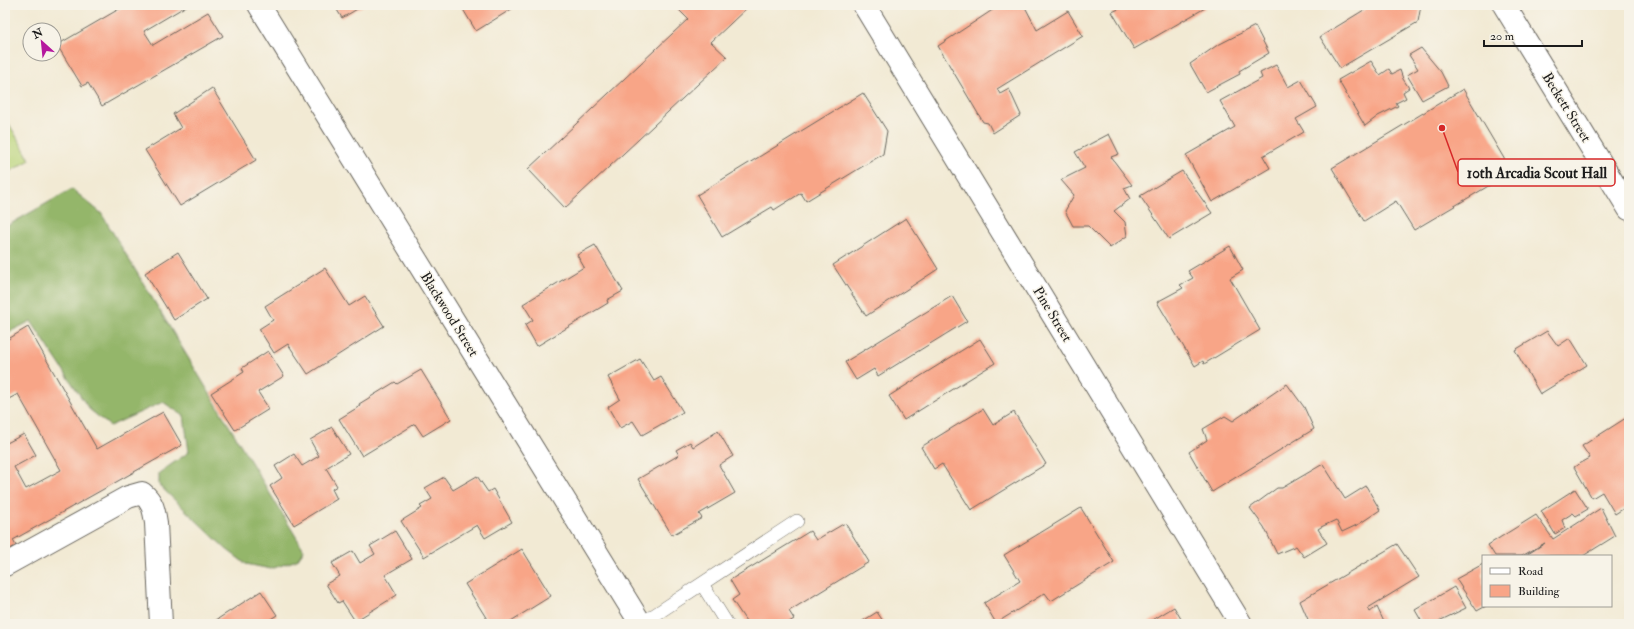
<svg xmlns="http://www.w3.org/2000/svg" width="1634" height="629" viewBox="0 0 1634 629" font-family="'IM FELL Double Pica',serif">
<style>
.green{fill:#bbd57b;stroke:#6c784c}
.forest{fill:#94b66b;stroke:#586944}
.building{fill:#f8a587}
.lines{fill:none;stroke-linecap:round;stroke-linejoin:round}
.lane-casing{stroke:#67645c;stroke-width:14}
.street-casing{stroke:#67645c;stroke-width:24}
.lane{stroke:#fff;stroke-width:13}
.street{stroke:#fff;stroke-width:22}
.labels{text-anchor:middle;stroke-width:3;stroke-linejoin:round;paint-order:stroke}
.street-label{font-size:14px;fill:#1c1c1c;stroke:#f7f3e8}
.leader{fill:none;stroke:#d62828;stroke-width:1.5}
.callout-dot{fill:#d62828;stroke:#f7f3e8;stroke-width:1.5}
.callout{fill:#f7f3e8;stroke:#d62828;stroke-width:1.5}
.callout-label{font-size:15px;text-anchor:middle;font-weight:bold;fill:#1c1c1c}
</style>
<rect width="100%" height="100%" fill="#f7f3e8"/>
<filter id="ink" filterUnits="userSpaceOnUse"><feTurbulence type="fractalNoise" baseFrequency=".025" numOctaves="2"/><feDisplacementMap in="SourceGraphic" scale="8" xChannelSelector="R" yChannelSelector="G"/><feConvolveMatrix kernelMatrix="1 2 1 2 8 2 1 2 1" color-interpolation-filters="sRGB"/></filter>
<filter id="wash" filterUnits="userSpaceOnUse"><feTurbulence type="fractalNoise" baseFrequency=".012" numOctaves="4" result="noise"/><feDisplacementMap in="SourceGraphic" scale="16" xChannelSelector="R" yChannelSelector="G"/><feGaussianBlur stdDeviation="0.9" result="paint"/><feColorMatrix in="noise" values="0 0 0 0 0 0 0 0 0 0 0 0 0 0 0 0 0 1.4 0 .05"/><feComposite in="paint" operator="in"/></filter>
<g filter="url(#wash)">
<rect width="100%" height="100%" fill="#f2ead4"/>
<!-- green -->
<path class="green" d="M5,117L30,160L5,174Z"/>
<!-- forest -->
<path class="forest" d="M72,189L101,213L304,550L297,560L271,569L246,564L226,549L159,485V473L189,452L184,416L163,402L110,426L89,409L31,321L5,334V227Z"/>
<g id="blocks">
<!-- building -->
<path class="building" d="M126,5H188L144,31L153,45L208,12L223,36L102,106L88,83L82,86L57,45Z
M334,5H364L342,18Z
M463,5H518L476,31L461,6Z
M674,5H750L711,42L727,57L565,208L528,169L688,19Z
M1000,5H1024L1037,30L1068,11L1083,36L997,89L1000,94L1009,89L1021,115L993,133L988,123L983,122L938,46Z
M1128,5H1203L1205,8L1134,49L1112,12Z
M1372,5H1421L1418,22L1340,68L1320,37Z
M1255,26L1269,53L1239,71L1240,74L1206,92L1190,64L1216,46Z
M1421,48L1441,72L1448,86L1422,100L1407,75L1418,69L1409,55Z
M1371,61L1380,75L1389,69L1392,74L1400,70L1403,79L1409,88L1403,92L1406,98L1396,103L1398,106L1378,116L1365,126L1338,80Z
M1276,65L1288,87L1301,80L1317,107L1296,119L1304,132L1263,156L1270,168L1212,202L1186,155L1235,127L1220,101L1262,78L1260,73Z
M212,88L256,160L180,206L145,150L181,128L173,114Z
M1463,89L1512,172L1414,230L1396,201L1364,221L1332,168Z
M863,93L887,131L883,154L806,201L801,193L774,210L772,207L722,237L697,195Z
M1109,134L1119,154L1111,157L1132,185L1124,188L1130,199L1114,211L1125,222L1127,236L1110,248L1088,226H1073L1065,211L1074,195L1061,180L1085,168L1075,152Z
M1182,171L1212,213L1169,239L1140,196Z
M906,218L938,269L866,316L833,265Z
M595,245L623,291L607,300L608,303L537,346L525,325L533,320L523,304L584,267L577,255Z
M1230,246L1243,270L1230,278L1260,330L1204,364L1203,361L1195,366L1157,302L1183,288L1180,285L1193,278L1188,271Z
M178,252L207,299L174,320L145,273Z
M325,268L349,306L365,296L384,326L308,374L288,344L274,353L259,329L273,320L265,306Z
M952,296L967,321L878,376L874,369L856,380L845,362Z
M28,327L97,449L163,412L182,445L13,540L16,546L5,552V444L24,434L36,455L14,467L26,489L61,470L18,394L5,401V341Z
M1547,331L1558,346L1570,338L1587,365L1540,394L1515,350Z
M980,339L995,363L904,420L889,396Z
M268,351L284,376L258,392L269,409L235,430L211,393L244,372L242,368Z
M640,359L654,381L661,377L683,412L642,435L633,421L620,428L608,407L620,399L608,377Z
M421,370L451,419L423,436L415,424L362,456L339,419L360,406L359,404L395,382L397,384Z
M1287,384L1304,407L1314,429L1212,492L1189,452L1207,440L1203,429L1225,416L1233,421Z
M983,409L993,425L1014,412L1046,464L971,510L942,464L934,469L921,447Z
M1629,416V505L1615,514L1602,492L1592,498L1574,467L1590,458L1582,446Z
M332,427L349,454L326,468L337,486L332,489L337,499L294,525L270,486L282,478L275,466L294,454L302,466L319,456L310,440Z
M718,431L733,456L719,465L735,493L699,514L702,518L672,535L638,479L679,455L676,450L690,442L693,447Z
M1323,464L1345,499L1366,486L1380,510L1359,524L1342,532L1336,520L1321,527L1318,529L1327,543L1304,557L1296,546L1277,554L1264,527L1250,508L1277,488H1282Z
M477,476L488,492L493,489L512,522L485,538L477,525L424,557L401,521L422,508L420,506L432,499L425,488L444,477L453,490Z
M1575,489L1588,509L1576,516L1573,513L1562,520L1565,528L1555,534L1541,511Z
M1081,508L1114,562L1051,601L1045,593L996,623L984,603L1020,581L1004,555Z
M1601,508L1615,536L1583,556H1525L1545,543L1522,556H1495L1488,545L1536,515L1553,539Z
M845,523L869,562L789,611L794,619L786,624H757L755,622L748,624L732,600L739,595L730,580L810,531L816,540Z
M395,531L412,559L385,575L397,595L355,621L342,601L338,603L326,584L340,576L332,563L353,551L360,563L375,554L370,546Z
M1397,544L1419,577L1368,608L1370,612L1377,607L1385,624H1310L1300,601Z
M522,549L551,596L506,624H490L465,584Z
M1483,564V606H1486L1477,611L1456,579Z
M1454,587L1466,608L1439,621L1441,624H1419L1422,622L1415,610Z
M261,591L277,615L263,624H210Z
M1174,607L1184,624H1146Z
M877,612L885,624H858Z"/>
</g>
</g>
<g filter="url(#ink)">
<use href="#blocks" fill-opacity="0" stroke="#67645c" stroke-width="1"/>
<g class="lines">
<!-- lane casing -->
<g class="lane-casing">
<path id="lane" d="M702,584L727,624
M641,624L797,521"/>
</g>
<!-- street casing -->
<g class="street-casing">
<path id="street" d="M259,5L641,624
M864,5L1241,624
M1504,5L1629,209
M5,565L128,497L142,493C153,502 154,510 156,523L161,624"/>
</g>
<!-- lane -->
<use href="#lane" class="lane"/>
<!-- street -->
<use href="#street" class="street"/>
</g>
</g>
<g class="labels">
<!-- street labels -->
<g class="street-label">
<text transform="translate(1567 107) rotate(58)" y="5">Beckett Street</text>
<text transform="translate(450 314) rotate(58)" y="5">Blackwood Street</text>
<text transform="translate(1053 314) rotate(59)" y="5">Pine Street</text>
</g>
</g>
<!-- callouts -->
<path class="leader" d="M1442 128L1458 172"/>
<circle class="callout-dot" cx="1442" cy="128" r="4"/>
<rect class="callout" x="1458" y="159" width="157" height="27" rx="4"/>
<g class="callout-label">
<text x="1537" y="178">10th Arcadia Scout Hall</text>
</g>
<!-- margin -->
<rect width="1634" height="629" fill="none" stroke="#f7f3e8" stroke-width="20"/>
<!-- legend -->
<rect x="1482" y="555" width="130" height="52" fill="#f7f3e8" stroke="#9f9d96"/>
<rect x="1490" y="568" width="20" height="6" fill="#ffffff" stroke="#9f9d96"/>
<text x="1518" y="575" font-size="12" fill="#1c1c1c">Road</text>
<rect x="1490" y="585" width="20" height="12" fill="#f8a587" stroke="#9f9d96"/>
<text x="1518" y="595" font-size="12" fill="#1c1c1c">Building</text>
<!-- north arrow -->
<g transform="translate(42 42) rotate(333)"><circle r="19" fill="#f7f3e8" stroke="#9f9d96"/>
<path d="M0-3L7 15L0 10L-7 15Z" fill="#b5179e"/>
<text y="-6" font-size="11" font-weight="bold" text-anchor="middle" fill="#1c1c1c">N</text>
</g>
<!-- scale -->
<path d="M1484 40v6h98v-6" fill="none" stroke="#1c1c1c" stroke-width="2"/>
<text x="1490" y="40" font-size="12" fill="#1c1c1c" stroke="#f7f3e8" stroke-width="3" paint-order="stroke">20 m</text>
</svg>
